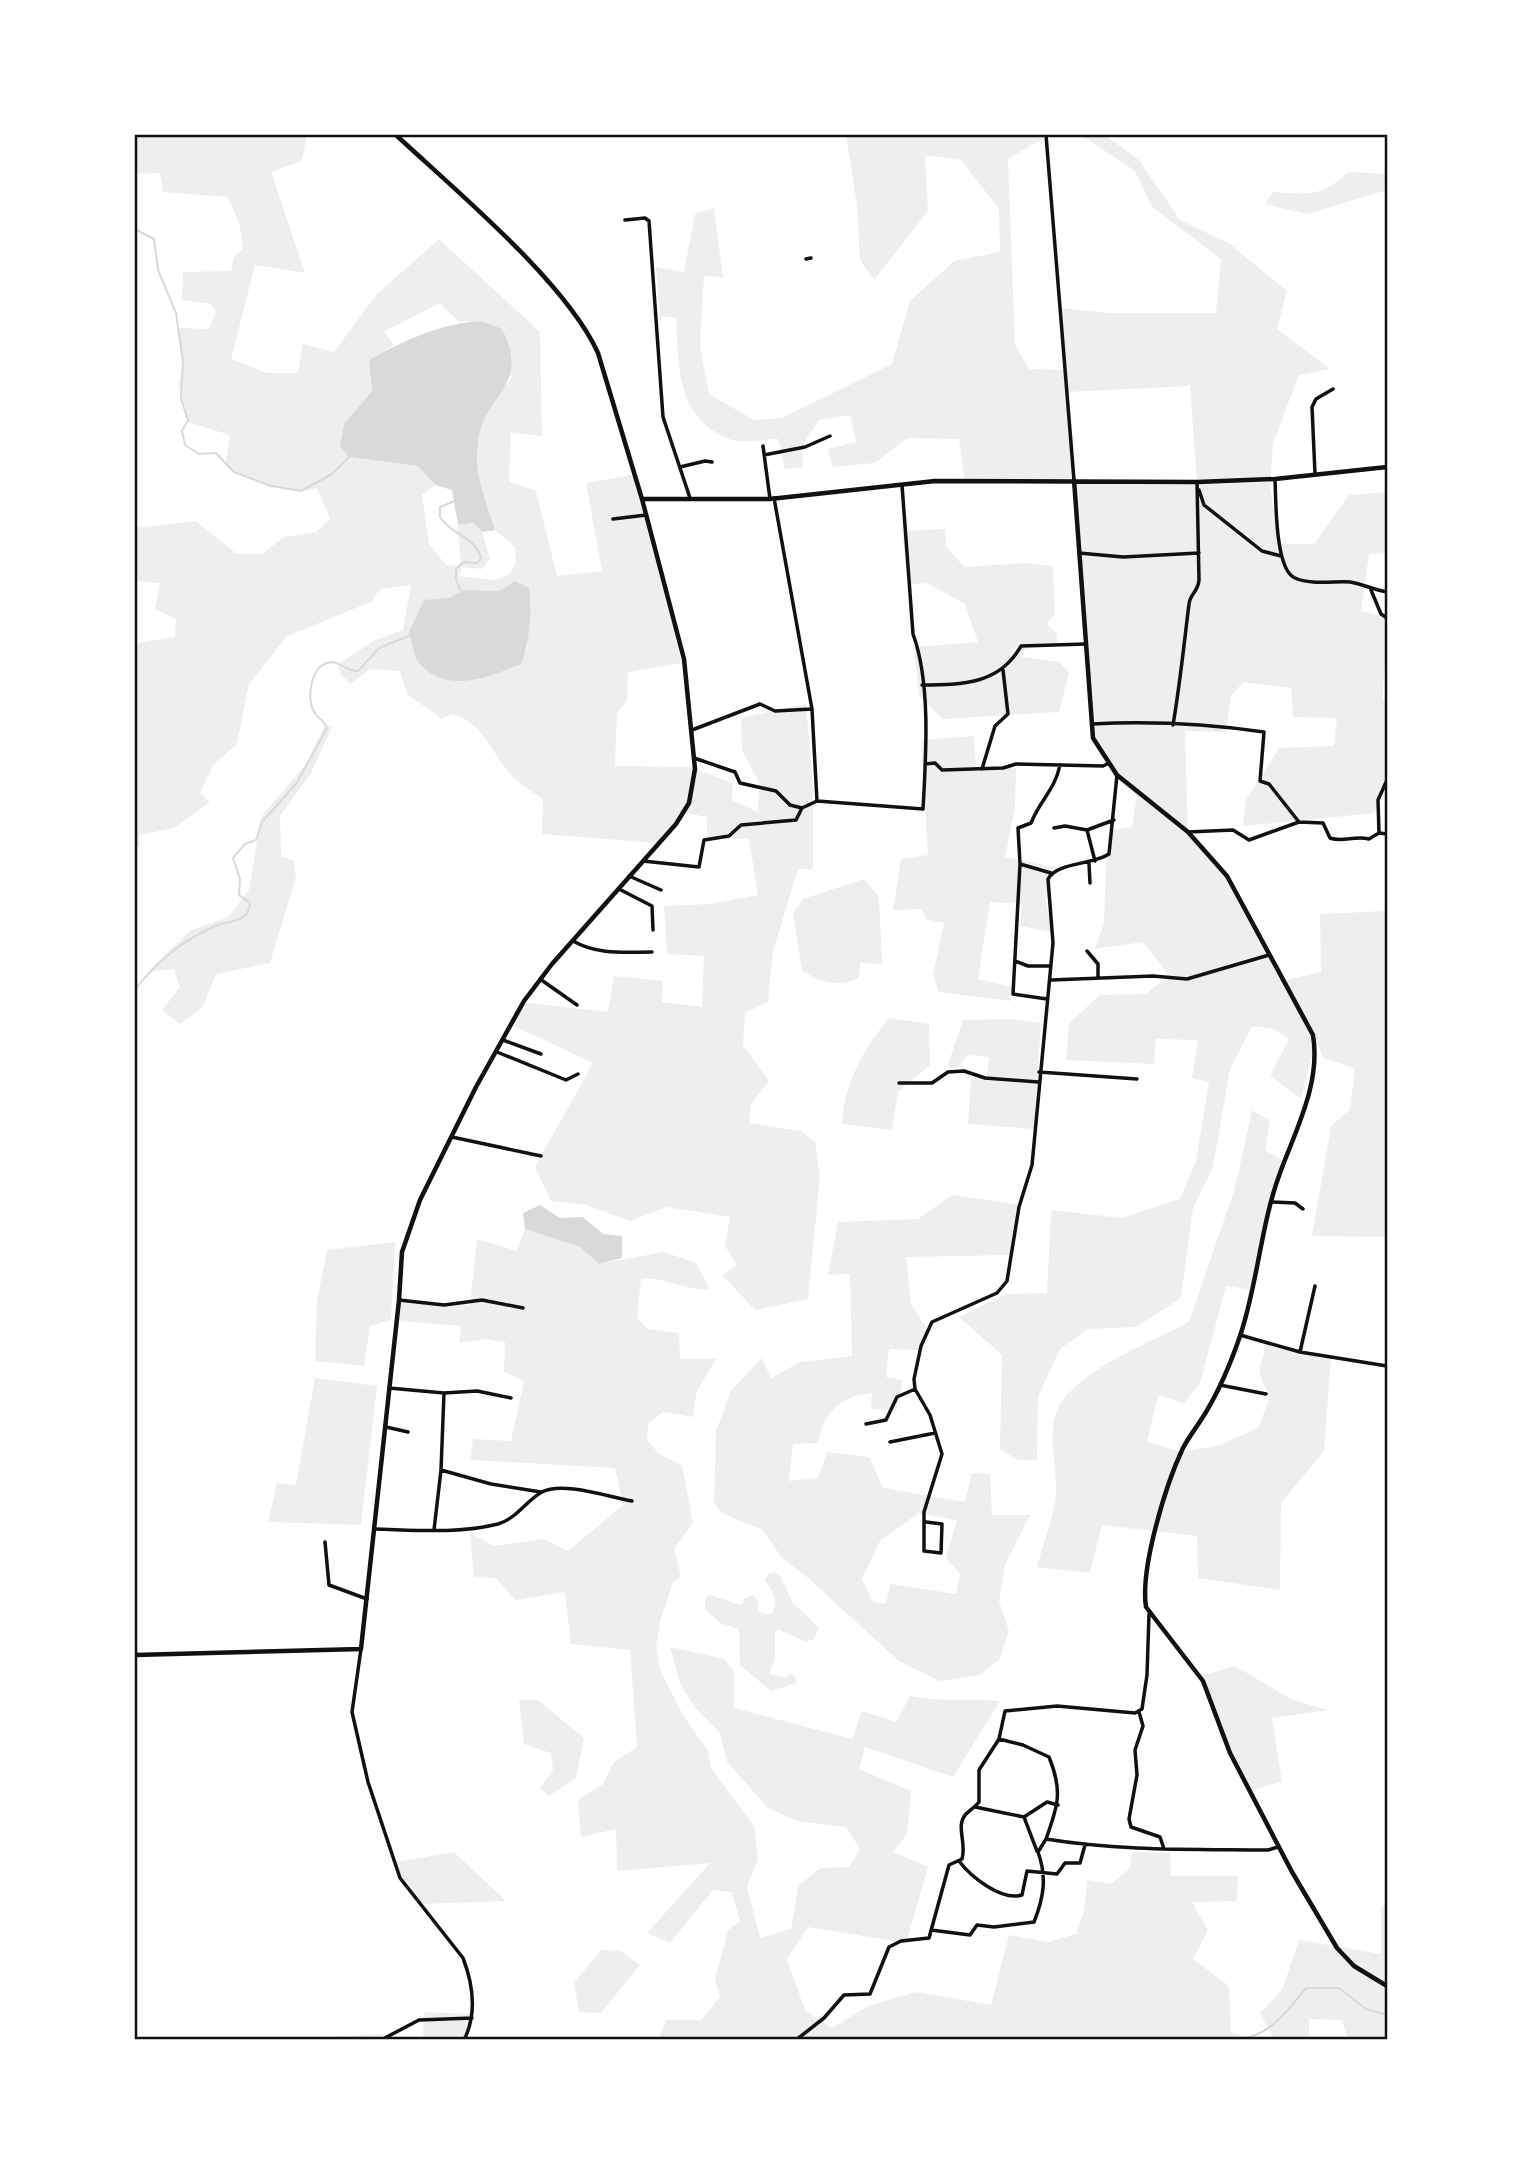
<svg xmlns="http://www.w3.org/2000/svg" width="1522" height="2175" viewBox="0 0 1522 2175" font-family="Poppins,sans-serif">
<style>
.green{fill:#eee;fill-rule:evenodd}
.water{fill:#d9d9d9}
.lines{fill:none;stroke-linecap:round;stroke-linejoin:round}
.stream{stroke:#d9d9d9;stroke-width:2}
.minor{stroke:#111;stroke-width:3.5}
.tertiary{stroke:#111;stroke-width:4.5}
.neatline{fill:none;stroke:#111;stroke-width:2.5}
</style>
<rect width="100%" height="100%" fill="#fff"/>
<!-- green -->
<path class="green" d="M307,135L302,161L271,172L305,273L255,265L231,359L267,373H298L303,344L334,352L377,294L439,239L540,332L542,436L511,433L509,482L536,491L557,576L602,571L586,483L637,474L674,619L681,663L628,672L627,701L617,713L615,766L691,767L733,783L732,800L758,812L759,782L742,750L741,718L806,704L813,786V869H798L773,951L768,1002L745,1013L743,1045L769,1081L751,1104L749,1123L801,1131L815,1142L820,1177L808,1299L755,1310L722,1275L737,1265L725,1246L730,1217L667,1207L630,1221L587,1205L551,1201L535,1167L593,1063L510,1024L522,1002L608,1012L614,976L663,981L662,1002L702,1007L704,956L667,954L664,906L710,904L758,895L749,839L707,838V817L686,813L657,843L542,834L543,799C534,793 524,787 516,780C493,759 485,722 452,714L442,719L407,694L400,671L370,669L351,684L342,676L337,665L375,640L403,630L411,585L380,589L371,602L287,636L249,684L237,744L213,765L200,793L210,802L174,828L139,835L140,846L135,848V647L138,643L175,637L176,619L155,609L160,583L135,581V528L196,521L237,554H262L284,537L316,532L330,519L317,488C286,497 252,480 225,466L230,435L187,422L178,383L184,366L178,328L209,329L216,312L211,304L182,300L183,272L231,271L234,257L243,249L239,223L228,197L163,192L160,173L135,174V136ZM439,303L460,322L481,321L512,377L486,412L477,444L480,487L495,530L515,547L516,563L510,574L495,580L459,576L462,567L482,569L490,559L482,532L474,523L458,525L461,566L446,565L429,544L422,495L435,485L418,466L349,457L344,424L372,391L369,360L394,345L384,332ZM464,590L499,591L532,603L528,615L527,650L449,598Z
M846,135H1044V138L1008,159L1015,345L1029,369L1065,370L1060,308L1109,313H1216L1221,259L1152,207L1135,171L1087,139L1070,135H1105L1139,160L1180,220L1230,244L1287,291L1277,329L1330,369L1299,375L1273,443L1270,486L1279,544H1314L1349,495L1387,492V553L1369,554L1361,611L1387,618C1387,646 1383,671 1383,700L1387,701V786H1381L1375,813L1243,826L1246,800L1279,748L1334,746L1337,718L1293,717L1291,688L1243,682L1231,696L1226,732L1185,731L1188,835L1229,878L1246,905L1283,981L1321,972L1320,914L1387,911V1237L1312,1236L1331,1126L1350,1109L1355,1068L1323,1058L1316,1039L1301,1099L1270,1076L1289,1039L1274,1029L1252,1026L1230,1069L1213,1167L1193,1208L1181,1298L1136,1327L1088,1329L1060,1349L1038,1396L1037,1460H1018L1000,1449L1002,1355L959,1317L1006,1294L1047,1293L1051,1210L1121,1218L1180,1199L1196,1161L1209,1082L1192,1078L1198,1040L1156,1039L1154,1064L1066,1060L1069,1023L1100,995L1146,994L1169,975L1143,942L1095,949L1104,923L1106,864L1113,830L1132,827L1137,795L1112,775L1092,739L1074,482H965L959,439L907,438L875,463L832,467L828,449L856,442L850,415L819,420L802,446L803,467L785,469L778,439C765,439 742,444 729,439C676,417 679,368 676,318L660,316L656,267L684,272L695,214L714,208L723,277L704,276L700,346L709,394L754,420L782,418L892,364L910,301L954,261L1000,252L999,209L961,160L925,155L928,211L874,280L860,260L857,205ZM1190,386L1197,484L1074,481L1067,392Z
M1348,172L1387,174V190L1307,214L1265,204L1273,192C1309,194 1321,198 1348,172Z
M945,529L946,546L964,567L1026,563L1053,566L1055,615L1046,624L1057,634V646L1025,649L1023,657L1060,662L1069,673L1059,712L943,719L919,696L914,647L978,642L965,604L927,583L908,585L902,531Z
M325,725L332,727L311,773L280,816L281,856L294,861L296,877L270,963L216,974L202,1008L180,1024L162,1010L180,987L174,969L148,971L190,931L228,917L249,890L261,817L306,764Z
M974,736L976,769L1016,768L1015,808L1005,857L1056,867L1046,899L1051,932L1020,926L1022,904L990,902L978,979L1012,987L1011,1001L939,992L933,976L944,923L926,919L922,909L893,910L901,859L928,855L921,740Z
M864,879L879,897L882,964L860,963L859,978C836,988 823,982 802,971L793,913L803,899Z
M889,1018L929,1024L930,1065L898,1092L892,1130L842,1124C844,1083 863,1050 889,1018Z
M1010,1019L1041,1023L1034,1129L968,1124L971,1078H987L989,1057L967,1055L958,1068L947,1067L963,1020Z
M1252,1110L1270,1121L1265,1150L1285,1162L1273,1190L1254,1290L1226,1286L1200,1383L1184,1403L1158,1395L1147,1442L1182,1452L1221,1445L1259,1427L1269,1398L1259,1371L1267,1342L1331,1357L1324,1451L1281,1503L1280,1590L1198,1578L1197,1536L1102,1525L1090,1573L1037,1567C1043,1544 1053,1519 1056,1495C1058,1464 1042,1422 1066,1396C1097,1362 1149,1343 1189,1322L1235,1188Z
M952,1195L1021,1205L1013,1228L1010,1255L906,1257L911,1304L928,1331L919,1350L889,1349L886,1377L903,1380L897,1410L871,1409L872,1393C840,1396 824,1412 818,1443L793,1444L789,1481L818,1478L827,1452L869,1457L883,1488L965,1502L972,1473L990,1474L992,1515H1030L1005,1565L999,1601L1009,1631L999,1660L979,1675L940,1681L900,1662L808,1578L781,1557L763,1530L722,1513L714,1503L716,1431L732,1389L762,1358L771,1378L800,1362L852,1356L850,1274L828,1275L838,1222L918,1219ZM919,1513L957,1520L946,1558L960,1574L956,1594L890,1584L886,1604L873,1602L862,1579L880,1541Z
M525,1229L580,1247L599,1264L664,1252L696,1263L710,1289C685,1292 666,1276 641,1279L637,1317L647,1329L679,1333L680,1359H716L697,1391L693,1417L663,1412L648,1424L647,1440L659,1454L682,1465L693,1523L674,1549L681,1577L673,1582L661,1618L656,1646L660,1670L683,1715L708,1751L711,1768L754,1826L758,1859L747,1887L760,1938L791,1929L798,1886L820,1868L849,1867L860,1849L846,1827L797,1821L768,1808L727,1762L720,1733L695,1707L681,1686L670,1647L724,1659L734,1671V1708L852,1739L862,1711L896,1722L910,1696C939,1702 969,1698 1000,1701L953,1777L865,1747L859,1769L911,1791L907,1834L893,1852L928,1867L906,1943L808,1927L787,1959L805,2010L832,2028L868,2006L916,1992L991,2005L1009,1935L1048,1942L1076,1934L1084,1911L1087,1880L1111,1884L1130,1868L1132,1852L1170,1853L1171,1876H1238L1237,1901L1192,1902L1208,1930L1193,1959L1229,1986L1231,2033L1265,2040H658L666,2020H701L720,1997L715,1979L728,1930L740,1921L732,1892L713,1890L670,1943L647,1933L710,1863L617,1871L616,1829L581,1837L578,1800L603,1784L614,1762L637,1747L630,1650L571,1644L565,1592L515,1600L496,1578L474,1577L470,1533L494,1546L544,1539L568,1551L623,1505L615,1468L470,1460L473,1439L511,1441L524,1381L504,1372L505,1342L486,1339L459,1343L461,1326L398,1321L399,1299L470,1305L477,1239L517,1251Z
M395,1242L391,1320L370,1326L364,1366L315,1361L317,1300L327,1250Z
M315,1378L377,1386L361,1525L268,1522L277,1483L296,1485Z
M775,1572L780,1576L793,1603L819,1628L814,1639L806,1642L778,1629L775,1633V1659L769,1674L785,1678L790,1674L795,1676L796,1683L771,1691L740,1665L739,1629L720,1623L705,1609V1599L710,1595L741,1605L745,1598L753,1595L757,1598L759,1612L771,1615C780,1601 773,1593 765,1580L768,1574Z
M1235,1666L1293,1700L1328,1710L1272,1718L1282,1782L1251,1790L1220,1735L1201,1676Z
M519,1700H538L584,1738L576,1778L549,1796L540,1788L553,1770L551,1753L524,1744Z
M454,1852L506,1901L422,1904L407,1888L396,1862Z
M1387,1902V2040H1348L1342,2020L1309,2019V2040H1274L1260,2013L1282,1990L1299,1940L1381,1954V1908Z
M601,1950L621,1951L640,1965L601,2013L579,2012L574,1983Z
M424,2012L472,2014L465,2040H423Z
M381,2034L398,2040L304,2038Z"/>
<!-- water -->
<path class="water" d="M481,321L502,329C532,389 483,391 478,444C474,474 486,502 495,530L482,532L474,523L458,525L452,490L435,485L418,466L349,457L340,446L344,424L372,391L369,360C402,341 442,323 481,321Z
M515,581L529,588C533,607 529,645 521,664C489,677 446,695 419,663C413,655 412,641 409,632L424,600L449,598L464,590L499,591Z
M540,1205L560,1218L583,1217L603,1234L622,1236V1258L599,1264L580,1247L525,1229L523,1213Z"/>
<g class="lines">
<!-- stream -->
<path class="stream" d="M135,229L154,239L158,270L176,313L183,362L181,399L188,420L182,431L185,445L199,454L216,453L234,472L271,486L301,491L332,474L350,456
M455,501L440,507V517C451,535 476,537 481,558L477,563L463,562L456,569V580L461,591
M135,989C160,960 177,944 213,927C229,919 248,925 250,903L239,895L240,879L233,858L245,844L256,840L262,822L296,784L327,728C325,721 318,719 314,712C307,699 310,668 327,663C338,659 347,672 358,671L379,648L411,635
M1235,2040C1270,2036 1284,2015 1306,1988H1339L1366,2009L1387,2015"/>
<!-- minor -->
<path class="minor" d="M1046,135L1074,480
M625,220L645,218L649,221L663,417L690,498
M806,259L811,258
M763,446L770,499
M764,455L805,447L830,436
M680,467L705,461L712,462
M1315,474L1312,407L1316,399L1333,389
M1275,479C1276,501 1275,570 1295,578C1310,585 1334,581 1350,582C1363,584 1374,590 1387,592
M1199,490L1204,505L1262,551L1281,556
M774,498L812,709L817,801
M613,519L646,515
M1079,553L1123,557L1199,553
M1371,590L1381,614L1387,618
M922,685C963,685 1000,684 1021,646L1086,644
M1092,724C1149,721 1208,724 1264,732L1260,781L1269,784L1299,822
M1173,725C1180,684 1184,644 1189,604C1190,594 1198,592 1199,580L1197,482
M692,730L760,704L775,711L812,709
M1387,732V749
M694,758L735,772L740,783L776,791L790,805L802,808
M925,764L935,763L942,770L1003,768L1016,764L1103,766L1107,764
M982,769L995,726L1008,714L1003,670
M1054,828L1065,826L1087,830L1114,820
M1087,830L1095,861
M1188,832L1233,830L1249,840L1299,822L1323,823L1330,838C1343,843 1354,835 1369,839L1379,833L1387,834
M1379,833L1378,800L1387,780
M643,861L699,867L704,840L729,836L741,825L796,820L802,808L817,801L923,809C926,756 931,683 913,634L902,485
M1020,864L1013,994L1047,999
M1089,864L1090,883
M1051,873L1020,864L1018,828L1031,823C1040,800 1055,790 1060,765
M629,876L661,890
M619,889L652,906L653,930
M573,941C597,955 625,952 652,952
M1087,951L1098,964V978
M1015,961L1028,966H1051
M540,979L577,1005
M1051,980L1153,976L1187,979L1269,955
M503,1040L541,1054
M497,1052L566,1080L578,1074
M1039,1072L1137,1079
M899,1083H932L948,1072L964,1071L985,1078L1038,1082
M452,1137L541,1156
M1273,1202L1295,1203L1303,1209
M399,1300L444,1305L482,1300L523,1308
M1240,1335L1300,1352L1387,1366
M1300,1352L1315,1286
M1220,1385L1266,1394
M389,1388L444,1393L441,1470L491,1484L541,1492
M444,1393L477,1391L511,1398
M866,1424L886,1420L897,1397L915,1389
M386,1427L408,1432
M890,1442L935,1433
M926,1522L942,1524L941,1553L924,1551V1512L942,1454L930,1415L915,1389L914,1379L921,1346L932,1322L997,1293L1007,1281L1019,1207L1032,1165L1053,943L1048,879C1057,862 1093,865 1109,854L1117,775
M374,1529C415,1530 458,1534 498,1524C516,1519 527,1500 542,1492C562,1481 609,1497 632,1501
M434,1530L441,1470
M325,1542L329,1585L367,1599
M361,1649L352,1712L368,1782L400,1878L463,1958C473,1984 477,2014 464,2040
M1139,1712L1143,1726L1135,1750L1137,1775L1129,1819L1131,1827L1160,1837L1164,1849
M999,1739L1023,1745L1049,1757C1063,1791 1058,1806 1046,1839C1119,1851 1194,1849 1268,1850L1278,1847
M975,1807L1024,1817L1047,1802L1058,1805
M1024,1817L1037,1851
M959,1861C971,1877 1001,1901 1022,1895L1027,1871L1057,1874L1065,1863H1080L1085,1845
M931,1930L970,1935L977,1925L994,1927L1034,1922C1044,1897 1047,1877 1038,1852L1046,1839
M381,2040L419,2020L472,2018
M796,2040L824,2018L844,1995L870,1994L889,1947L901,1941L929,1938L949,1865L962,1859C967,1842 955,1826 966,1814C970,1810 975,1807 979,1802V1770L999,1739L1005,1711L1057,1706L1135,1713L1142,1709L1147,1675L1149,1614"/>
<!-- tertiary -->
<path class="tertiary" d="M396,135C455,190 566,282 598,353L642,499
M1074,480L1093,738L1117,775L1188,832L1227,876L1313,1035C1321,1083 1296,1129 1280,1173C1261,1224 1258,1281 1241,1333C1232,1360 1221,1387 1206,1412C1199,1424 1190,1435 1183,1448C1166,1484 1140,1568 1146,1607L1203,1681L1230,1753L1292,1872L1337,1948L1354,1966L1387,1986
M135,1655L361,1649L399,1300L402,1252L420,1200L476,1087L524,1001L552,964L676,824L689,803L695,769L684,659L642,499H770L935,481L1197,482L1275,479L1387,467"/>
</g>
<!-- border -->
<rect width="1522" height="2175" fill="none" stroke="#ffffff" stroke-width="273"/>
<rect x="136" y="136" width="1250" height="1902" class="neatline"/>
</svg>
